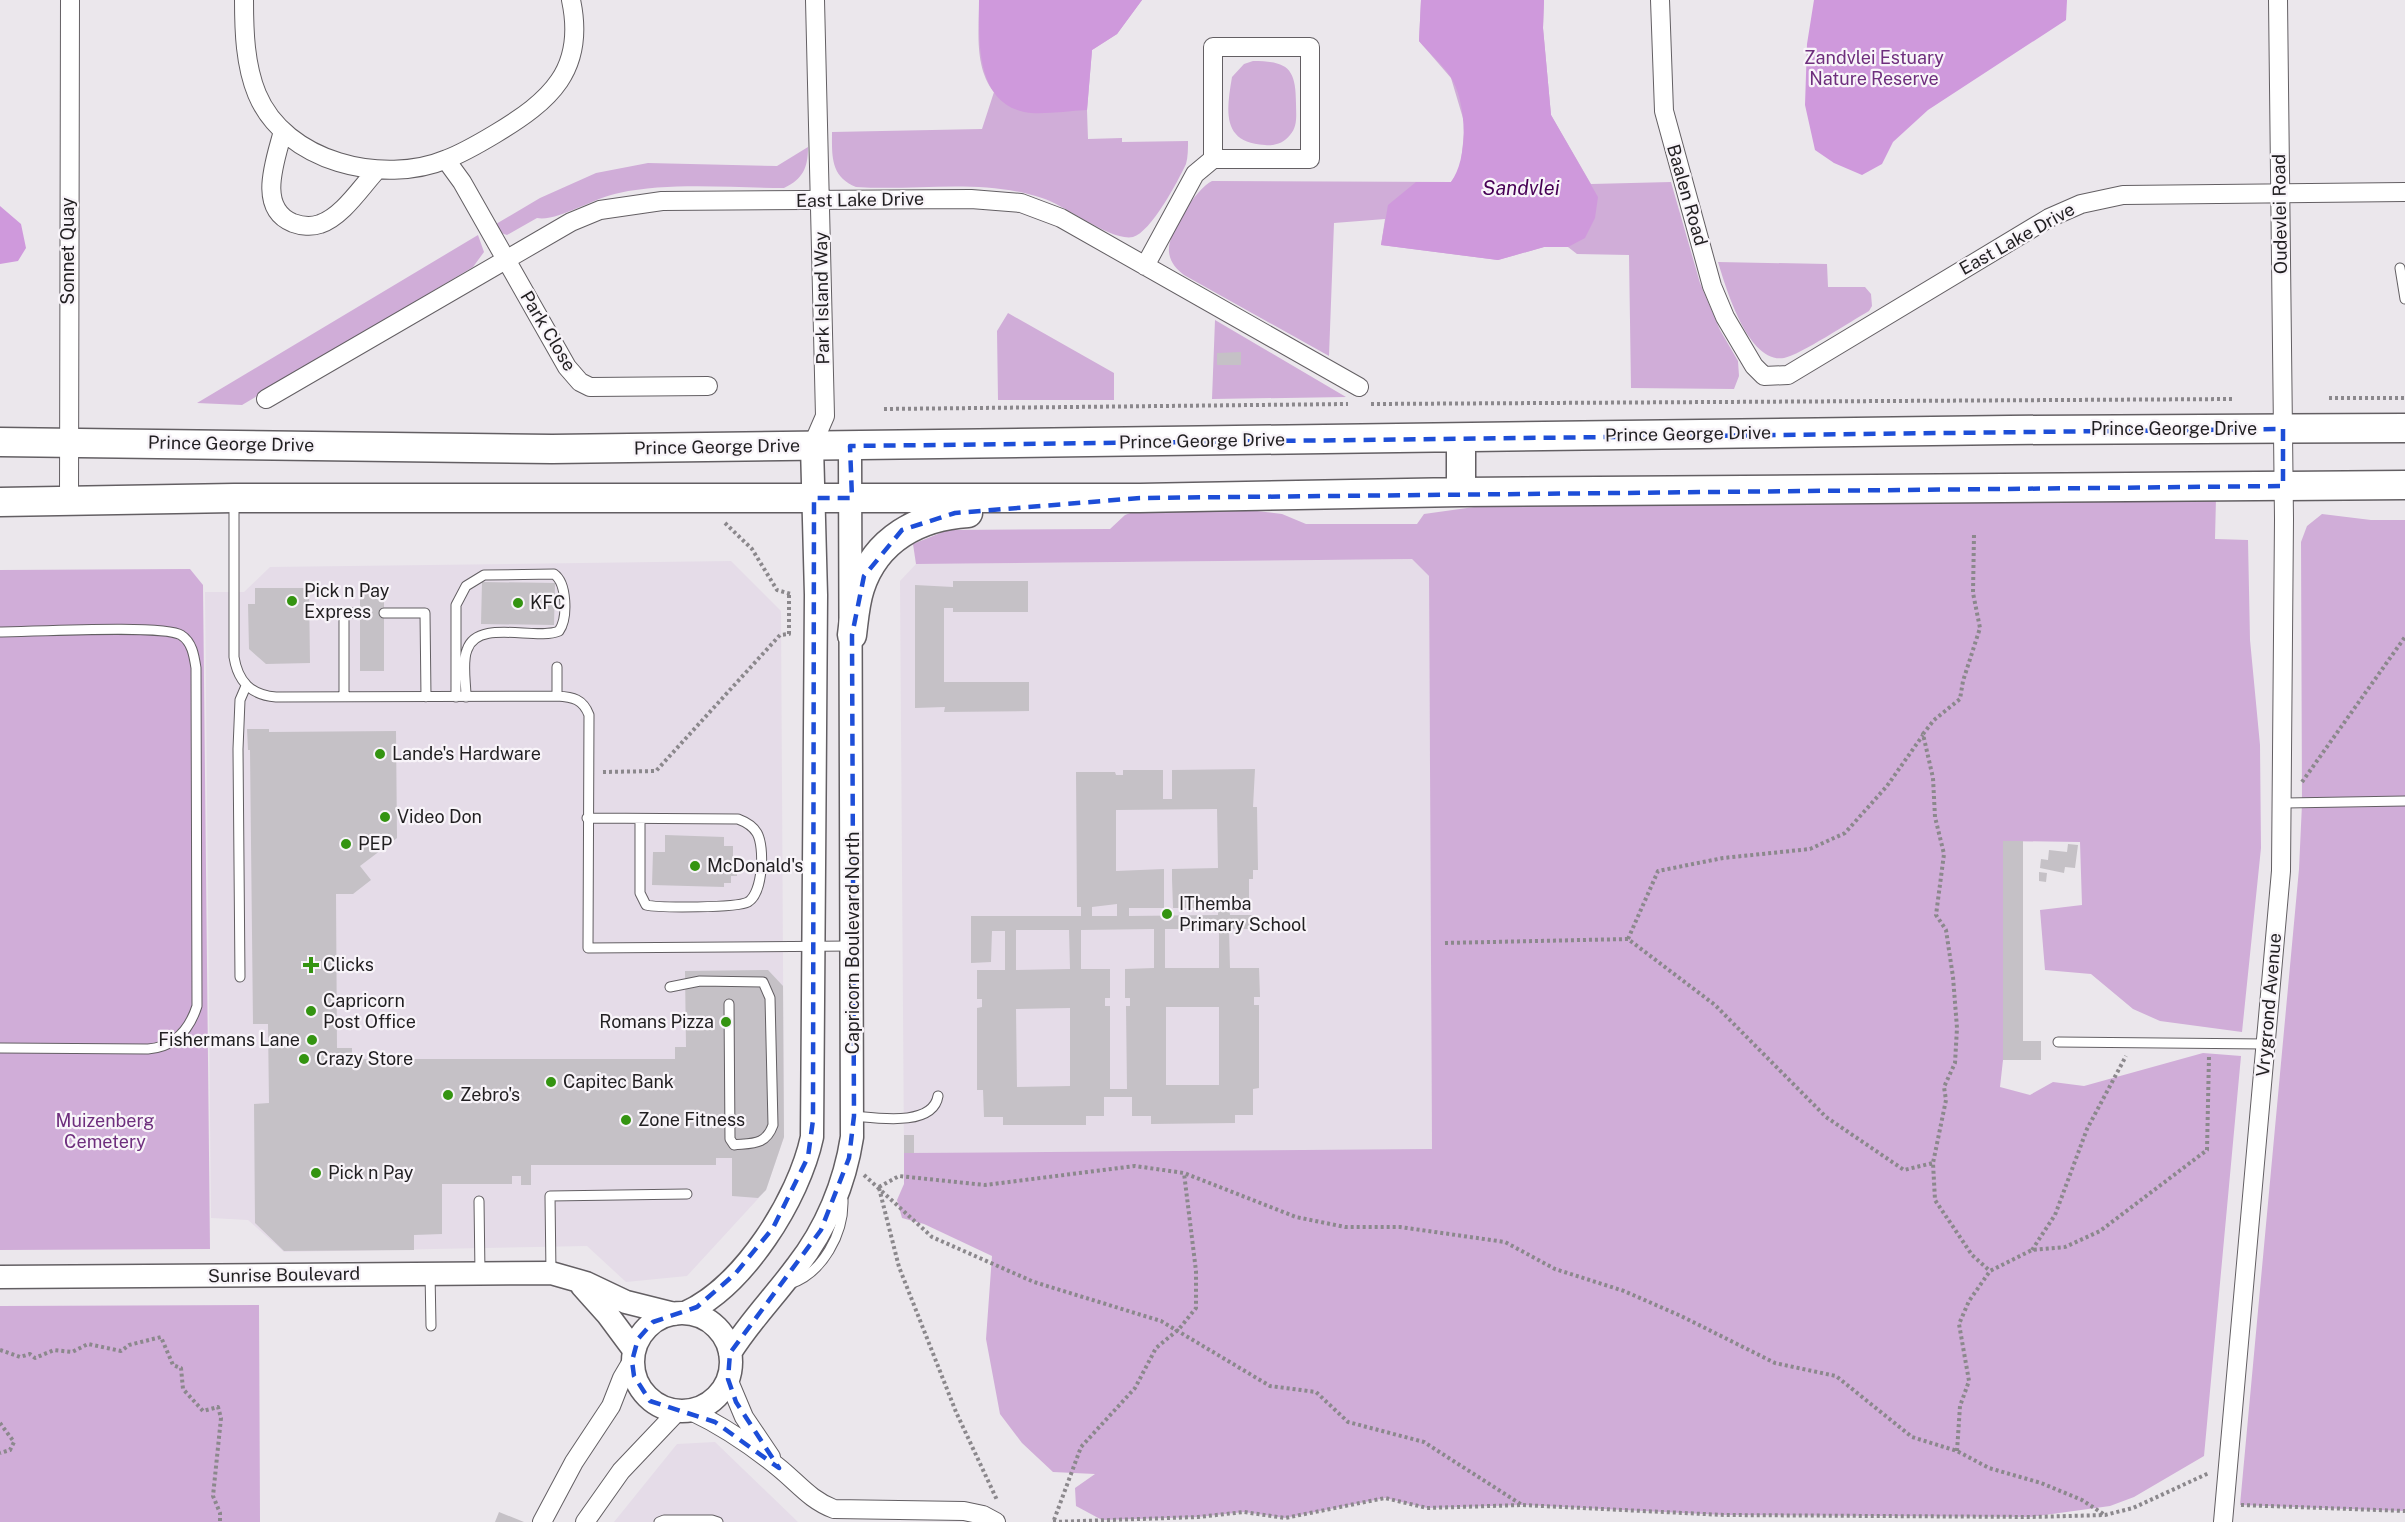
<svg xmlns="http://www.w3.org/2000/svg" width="2405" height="1522" viewBox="0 0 2405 1522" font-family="'Public Sans',sans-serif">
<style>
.built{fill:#e5dce8}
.green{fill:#d0add8}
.water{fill:#cf99dc}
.building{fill:#c5c1c6;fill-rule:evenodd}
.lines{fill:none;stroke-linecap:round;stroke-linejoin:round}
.service-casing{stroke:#635f63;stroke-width:11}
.minor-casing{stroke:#635f63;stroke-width:20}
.tertiary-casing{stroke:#635f63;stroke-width:25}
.primary-casing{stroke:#635f63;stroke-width:31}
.path{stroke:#8b888c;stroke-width:4;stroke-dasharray:3 3;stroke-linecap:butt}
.service{stroke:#fff;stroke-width:9}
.minor{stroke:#fff;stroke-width:18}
.tertiary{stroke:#fff;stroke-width:22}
.primary{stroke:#fff;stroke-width:28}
.marked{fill:none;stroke:#1d4ed8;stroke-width:4.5;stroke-dasharray:12 8;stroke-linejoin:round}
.poi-dot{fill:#349411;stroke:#f8f4f9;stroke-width:2}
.labels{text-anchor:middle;stroke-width:4.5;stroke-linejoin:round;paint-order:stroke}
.park-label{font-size:18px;fill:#6e2e7d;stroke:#f8f4f9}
.street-label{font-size:18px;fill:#211f21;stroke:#f8f4f9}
.poi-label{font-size:18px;fill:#211f21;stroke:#f8f4f9;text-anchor:start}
.water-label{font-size:20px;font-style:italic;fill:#470055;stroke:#f8f4f9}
</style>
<rect width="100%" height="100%" fill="#ebe7ec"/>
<!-- built -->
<path class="built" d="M1412,559L1429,576L1432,1150L904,1153L900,581L916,564Z
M731,561L781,611L784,1137L766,1190L687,1276L626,1282L587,1246L284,1252L248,1220L211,1218L205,592H244L270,567Z
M715,1442L798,1522H614L677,1444Z"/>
<!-- green -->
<path class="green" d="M979,0H1142L1117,34L1092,50L1087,110L1088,139L1122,138V142L1188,141C1188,148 1188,157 1186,164C1178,181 1151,232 1133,237C1112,242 1065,205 1042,198C982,178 918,191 856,187C830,177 832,155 832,132L982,129L994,92C974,67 979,30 979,0Z
M1421,0H1544L1543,28L1551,115L1591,184L1671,182L1700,283L1720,330L1738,361L1739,376L1734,389L1631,388L1629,255L1577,254L1568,247H1544L1498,260L1381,245L1385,219L1334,223L1329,356L1184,275C1176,269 1170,262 1169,252C1167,233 1196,189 1212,181L1451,182L1460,170L1465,125L1451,78L1419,41Z
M1253,61C1288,61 1296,68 1296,104C1296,115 1298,126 1290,135C1284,143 1275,146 1265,145C1222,143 1226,112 1232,77L1244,64Z
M808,147C808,168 803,179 784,188C732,188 670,182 619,193C595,197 557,222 537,218L507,235L501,233L496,224L540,198L596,173L648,163L777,166Z
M478,235L484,252L473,267L242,405L197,403Z
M1718,262L1827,264L1828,287H1865L1871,294L1872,306L1869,311C1851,321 1800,355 1784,358C1748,364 1726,288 1718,262Z
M1008,313L1114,373V400H998L997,331Z
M1215,320L1346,397L1212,399Z
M2216,498L2215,539L2248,540L2250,640L2260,745L2261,848L2242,1032L2160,1021L2133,1009L2091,974L2045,970L2040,910L2082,905L2080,842L2004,841L2003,1060L2000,1087L2030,1095L2053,1082L2084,1086L2203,1053L2241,1056L2204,1456L2134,1497L2110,1506L2031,1517L1724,1515L1522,1505L1427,1508L1385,1498L1285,1518L1244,1512L1198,1517L1102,1520L1076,1506L1075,1488L1095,1474L1053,1472L1022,1443L1000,1414L986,1339L992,1256L924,1224L902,1218L897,1200L904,1184V1153L1432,1149L1429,576L1412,559L916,564L913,544L948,530L1110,529L1125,515L1144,508L1223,507L1282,514L1306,524H1417L1424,514L1503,503Z
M2322,514L2371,520H2405V1511L2240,1505L2299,869L2302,804L2301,542L2307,526Z
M190,569L203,585L210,1249L0,1250V570Z
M259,1305L260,1522H0V1306Z"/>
<!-- water -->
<path class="water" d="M979,0H1142L1117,34L1092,50L1087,110C1069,111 1049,114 1031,113C975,107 979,42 979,0Z
M1421,0H1544L1543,28L1551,115L1598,197L1595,218L1585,238L1568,247H1544L1498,260L1381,245L1388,205L1416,182H1451C1469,158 1467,101 1450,76C1442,64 1429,53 1419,41Z
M1814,0H2067L2066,20L1928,110L1893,142L1882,164L1862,175L1834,163L1815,150L1805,105L1807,44Z
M0,206L21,224L26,248L18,261L0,264Z"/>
<!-- building -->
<path class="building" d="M1241,352V365H1217V353Z
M953,581H1028V612H953V608H944V682H1029V711L944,712L945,707L915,708V585L953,587Z
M482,582L555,583L554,625L481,624Z
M360,585H384V671H360Z
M255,588H309L310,663L266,664L249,649L248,604H255Z
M247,729H269V732L396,731L397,838L360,866L371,880L353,894H336L337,1048H352V1059H675V1047H686L685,971L768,970L783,986L784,1137L766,1190L758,1198L732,1196V1158H716V1165H531V1185H521V1176H512V1184H442V1234L414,1235V1250L284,1251L255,1223L254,1104L269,1103L268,1024H253L250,750H248Z
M1255,769L1253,807H1257L1258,870H1253V879H1249V908H1229L1230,915H1255V929H1229L1230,968H1259L1260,997H1254V1005H1259V1088L1253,1089V1115H1235V1123L1151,1124V1116H1132V1097H1104V1116H1086V1125H1003V1117H984L983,1090H977V1008L982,1007V999H977V970H1005V931H992L991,962L971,963V916H1081V907H1077L1076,772H1115L1116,775H1123V770H1163V799H1172V770ZM1217,809L1218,868L1172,869V879L1173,908H1218V915L1129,916V908H1164V869L1116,871V810ZM1117,904V916H1092V907ZM1154,929V968L1125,969V998H1130V1006H1126L1127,1089H1110V1006H1105V998H1110V969H1081V930ZM1165,929H1219V968H1165ZM1016,930H1069L1070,969L1016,970ZM1166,1007H1219V1085H1166ZM1070,1008V1086L1017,1087L1016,1009Z
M665,835L724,837V846H733V857H737V876H731V883H724V887L652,885L653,852H665Z
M2003,841H2023V1041H2041V1060H2003Z
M2068,844L2078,845L2075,868L2065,867L2064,873L2040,868L2041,859L2048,860L2049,850L2067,852Z
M2039,872L2047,873L2046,882L2039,881Z
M904,1135H914V1153H904Z
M499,1512L524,1522H495Z"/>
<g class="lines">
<!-- service casing -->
<g class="service-casing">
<path id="service" d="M2400,268L2405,299
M234,500V657C238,682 251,695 276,697L557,696C573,697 583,699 589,715L588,948L851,946
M384,613H425L426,697
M0,632C29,632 164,624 181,635C192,642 194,655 196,668L197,1006C189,1031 174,1047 148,1049L0,1048
M557,667V696
M344,697V613H360
M456,697V605L466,586L484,575L554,574C567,583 568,618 559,631C536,641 477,618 467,650C462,662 466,683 466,697
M2283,803L2405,801
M587,818L738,819C746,822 753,826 757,833C765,847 763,893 748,902C737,908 659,908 646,905L640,893V819
M240,977L238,749L240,700L246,686
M670,987L700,981L763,982L770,998L773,1125C766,1145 753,1143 734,1145L730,1139L729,1004
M2058,1042L2266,1044
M854,1116C877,1118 933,1127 938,1096
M479,1201L480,1273
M430,1273L431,1326
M551,1273L550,1196L687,1194
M790,1284C823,1273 844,1233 843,1200
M659,1522L664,1520H712L718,1522"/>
</g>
<!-- minor casing -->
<g class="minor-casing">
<path id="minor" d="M244,0C244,31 245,65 257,94C285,162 383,186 447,159C463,153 480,143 495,134C550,101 586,70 571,0
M1660,0L1664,111L1712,286L1725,317L1754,366L1764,376L1788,375L2049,218L2081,204L2123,195L2405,192
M283,131C276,159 256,208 293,223C301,226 312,227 320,224C343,216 361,187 377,170
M446,160L462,182L567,367L580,382L590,387L708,386
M1145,266L1195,174L1213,159H1310V47H1213V159
M266,399L571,222L600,210L662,201L971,199L1021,203L1061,218L1359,387
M812,446L825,416L815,0
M69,501L70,0
M728,1379L744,1417L771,1457
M691,1411C723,1426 751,1445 778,1467C798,1483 810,1500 834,1509L964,1511L983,1515L996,1522
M542,1522L574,1462L611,1406L622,1378L632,1361
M585,1522L621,1471L677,1412
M2223,1522L2281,871L2284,519L2278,0"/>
</g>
<!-- tertiary casing -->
<g class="tertiary-casing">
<path id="tertiary" d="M0,1277L551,1273L586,1283L626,1302L674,1314
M582,1286L608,1315L634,1350
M633 1362a49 49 0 1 1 98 0a49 49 0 1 1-98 0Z
M685,1313C744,1287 799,1198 812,1137L816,595L812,446
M730,1353C750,1321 775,1296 797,1266C826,1229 845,1183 852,1137L850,446"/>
</g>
<!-- primary casing -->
<g class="primary-casing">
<path id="primary" d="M1461,438V492
M0,442L552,449L2009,430L2405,428
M0,502L234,498H1140L1461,492L2405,485
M852,635C854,619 855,603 860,588C876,539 919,516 968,513"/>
</g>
<!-- path -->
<path class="path" d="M2329,398H2405
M1371,404L2234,399
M884,409L1348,404
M725,523L752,549L777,590L791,594
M1974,535L1973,593L1980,628L1963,681L1960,699L1934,720L1923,734L1933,778L1935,817L1944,854L1936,915L1946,930L1953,977L1957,1028L1955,1063L1944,1087L1946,1100L1933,1163L1935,1200L1972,1255L1990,1271
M603,772L656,771L780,635L789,634V594
M2302,782L2405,637
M1628,939L1658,871L1723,858L1810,849L1845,833L1887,786L1923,735
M1445,943L1628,939L1715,1005L1826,1117L1904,1170L1933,1163
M864,1175L932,1237L1034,1282L1161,1321L1270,1386L1316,1392L1348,1422L1424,1442L1522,1505
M879,1187L899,1176L985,1185L1135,1166L1184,1173L1296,1217L1345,1227H1400L1505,1242L1555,1269L1624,1291L1681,1316L1775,1363L1836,1376L1912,1437L1957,1451L1989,1468L2041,1483L2082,1500L2105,1515
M879,1188L899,1267L956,1412L997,1500
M2032,1250L2055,1215L2087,1129L2126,1056
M0,1350L20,1357L30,1354L35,1358L54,1350L72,1352L88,1344L121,1351L129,1345L161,1337L173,1365L181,1368L183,1389L203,1411L218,1407L221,1418L213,1496L220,1513V1522
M0,1423L14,1442L10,1450L0,1453
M1957,1451L1960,1406L1969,1381L1959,1324L1969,1301L1990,1271L2032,1250L2065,1247L2100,1231L2207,1150L2209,1056
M2241,1505L2405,1511
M1054,1520L1081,1447L1135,1388L1156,1348L1179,1329L1196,1308V1271L1184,1173
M1053,1522L1198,1517L1244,1512L1285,1518L1385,1498L1427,1508L1522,1505L1724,1515L2031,1517L2105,1515L2133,1508L2209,1473"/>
<!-- service -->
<use href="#service" class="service"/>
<!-- minor -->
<use href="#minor" class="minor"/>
<!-- tertiary -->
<use href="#tertiary" class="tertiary"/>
<!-- primary -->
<use href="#primary" class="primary"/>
</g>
<!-- marked area -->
<path class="marked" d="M2283,429V486L1140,498L955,513L902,530L864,576L852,635L854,1116L849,1158L821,1230L730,1353L728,1379L736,1402L779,1468L715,1422L650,1401L634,1376L632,1361L638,1339L653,1322L697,1307L735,1274L773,1228L808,1157L813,1120L814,498H852L850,446Z"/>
<!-- markers -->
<g class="poi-dot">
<circle cx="292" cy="601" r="6"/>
<circle cx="518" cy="603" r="6"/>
<circle cx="380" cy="754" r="6"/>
<circle cx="385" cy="817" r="6"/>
<circle cx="346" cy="844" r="6"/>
<circle cx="695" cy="866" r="6"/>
<circle cx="1167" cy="914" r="6"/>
<path d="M308 956h6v6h6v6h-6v6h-6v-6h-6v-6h6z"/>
<circle cx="311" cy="1011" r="6"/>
<circle cx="726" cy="1022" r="6"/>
<circle cx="312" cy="1040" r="6"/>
<circle cx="304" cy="1059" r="6"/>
<circle cx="551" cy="1082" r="6"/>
<circle cx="448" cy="1095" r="6"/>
<circle cx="626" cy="1120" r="6"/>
<circle cx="316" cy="1173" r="6"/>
</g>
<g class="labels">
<!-- park labels -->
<g class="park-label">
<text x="1874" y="64">Zandvlei Estuary<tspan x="1874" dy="21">Nature Reserve</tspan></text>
<text x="105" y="1127">Muizenberg<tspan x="105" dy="21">Cemetery</tspan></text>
</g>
<!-- street labels -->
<g class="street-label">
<text transform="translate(1687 195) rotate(74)" y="6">Baalen Road</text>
<text transform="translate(860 200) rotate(-1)" y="6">East Lake Drive</text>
<text transform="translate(2280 214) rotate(-91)" y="6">Oudevlei Road</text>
<text transform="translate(2017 239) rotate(-29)" y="6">East Lake Drive</text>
<text transform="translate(68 251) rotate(-90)" y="6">Sonnet Quay</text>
<text transform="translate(822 298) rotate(-91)" y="6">Park Island Way</text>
<text transform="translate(548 331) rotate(59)" y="6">Park Close</text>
<text x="2174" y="435">Prince George Drive</text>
<text transform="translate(1688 434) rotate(-1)" y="6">Prince George Drive</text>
<text transform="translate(1202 441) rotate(-1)" y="6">Prince George Drive</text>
<text transform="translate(231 444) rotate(1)" y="6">Prince George Drive</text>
<text transform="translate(717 447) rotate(-1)" y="6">Prince George Drive</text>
<text transform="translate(853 943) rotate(-90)" y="6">Capricorn Boulevard North</text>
<text transform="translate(2269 1005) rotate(-85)" y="6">Vrygrond Avenue</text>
<text transform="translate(284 1275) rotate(-1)" y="6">Sunrise Boulevard</text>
</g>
<!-- poi labels -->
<g class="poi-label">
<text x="304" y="597">Pick n Pay<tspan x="304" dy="21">Express</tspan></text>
<text x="530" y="609">KFC</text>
<text x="392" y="760">Lande's Hardware</text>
<text x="397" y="823">Video Don</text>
<text x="358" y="850">PEP</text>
<text x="707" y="872">McDonald's</text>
<text x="1179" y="910">IThemba<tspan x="1179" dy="21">Primary School</tspan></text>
<text x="323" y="971">Clicks</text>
<text x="323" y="1007">Capricorn<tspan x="323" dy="21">Post Office</tspan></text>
<text x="714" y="1028" text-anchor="end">Romans Pizza</text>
<text x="300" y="1046" text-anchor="end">Fishermans Lane</text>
<text x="316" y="1065">Crazy Store</text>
<text x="563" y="1088">Capitec Bank</text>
<text x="460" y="1101">Zebro's</text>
<text x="638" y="1126">Zone Fitness</text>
<text x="328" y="1179">Pick n Pay</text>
</g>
<!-- water labels -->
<g class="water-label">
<text x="1521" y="195">Sandvlei</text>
</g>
</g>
</svg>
